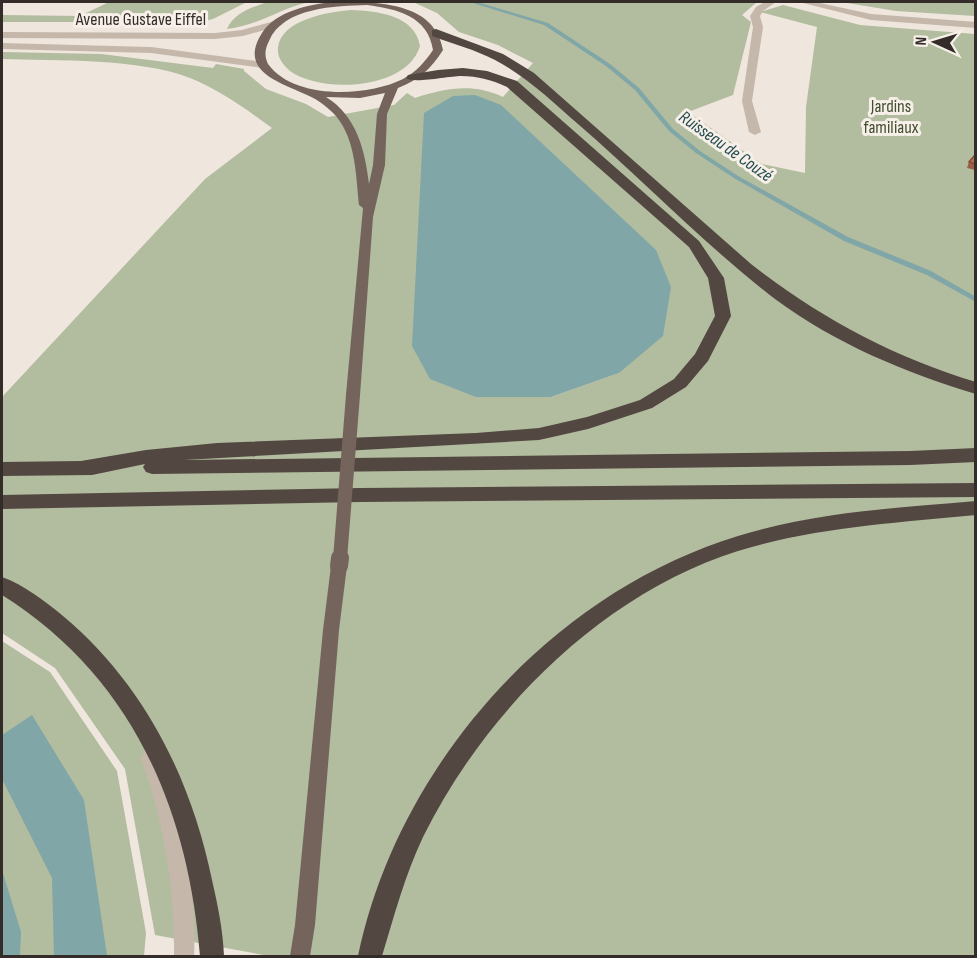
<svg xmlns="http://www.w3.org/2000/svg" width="977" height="958" viewBox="0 0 977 958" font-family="'Sofia Sans Condensed',sans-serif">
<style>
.green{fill:#b2bc9f;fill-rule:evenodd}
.water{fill:#80a6a8}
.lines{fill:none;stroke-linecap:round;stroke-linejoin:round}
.stream{fill:#80a6a8;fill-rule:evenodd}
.minor{fill:#c5b7aa;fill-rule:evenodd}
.major{fill:#74645c;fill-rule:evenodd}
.highway{fill:#534741;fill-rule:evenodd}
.major-bridge-far1{stroke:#74645c;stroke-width:14}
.major-bridge{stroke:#74645c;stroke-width:18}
.wall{fill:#9d5e48}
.building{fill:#b66d54;stroke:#7f4c3b;stroke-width:1.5}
.labels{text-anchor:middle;stroke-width:6;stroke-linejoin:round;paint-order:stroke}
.far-street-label{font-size:18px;fill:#342c29;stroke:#f7f0e9}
.far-park-label{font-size:18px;fill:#434f30;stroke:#f7f0e9}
.far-water-label{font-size:18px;font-style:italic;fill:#244c50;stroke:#f7f0e9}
</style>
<rect width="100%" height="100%" fill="#efe6dd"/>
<!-- green -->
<path class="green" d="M109,2H247L213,19L201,22H2V15L80,16Z
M267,2H309C279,9 259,25 227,29C234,13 251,8 267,2Z
M413,2H757L742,15L751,22L733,95L688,112L762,164L805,173L806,107L817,27L760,12L783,5L860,25L975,34V956H269L155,935L125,769L55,668L2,633V397L205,179L272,128C246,109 220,90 190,78C141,58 55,61 2,59V52L101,54L213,68L216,64L244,69V71L266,89L306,104L328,117L394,105L407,93L415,98C446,88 473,83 503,97L533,63L498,45L459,32L437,13ZM619,373L551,397H476Z
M841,2H975V16L896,11Z
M351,10C377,11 415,15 420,46C407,90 322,94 290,71C283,65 277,57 278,48C281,19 329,12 351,10Z
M2,641L50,672L117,771L146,933L144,956H2Z"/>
<!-- water -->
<path class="water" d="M475,95L501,105L656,250L671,287L663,336L619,373L551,397H476L430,379L412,346L424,113L453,96Z
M32,715L84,800L107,956H54L52,878L2,779V735Z
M2,870L21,932L20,956H2Z"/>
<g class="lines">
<!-- stream -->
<path class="stream" d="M470,2H477L548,23L610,64L639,88L673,129L700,151L738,176L848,237L931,271L976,297V302L927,275L844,241L734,178L696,153L669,131L635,90L606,66L544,25Z"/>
<!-- minor -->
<path class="minor" d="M765,2H776L763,11L760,16L763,27L752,101L761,132L755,135L749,132L742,101L753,27L750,16L756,7Z
M799,2H815L871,14L976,22V28L871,20Z
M278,20L282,21V25L243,36L215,39L2,38V32L215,33L242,30Z
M2,43L151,47L263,62L268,65L263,68L151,53L2,49Z
M150,750L156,752L159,758C182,821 197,889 194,956H174C175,888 164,822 141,758L144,752Z"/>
<!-- major -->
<path class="major" d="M332,2C374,2 434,0 443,50C431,69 419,80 398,88L387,114L385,165L373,217L360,395L353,400L346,395L363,208L359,205C356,176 356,140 336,116C329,108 317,99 307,95C282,83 237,72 262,33C276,11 308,5 332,2ZM367,5C397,9 428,16 433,50C425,62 416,72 403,79C367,97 294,100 268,64C264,55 265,49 269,41C283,7 336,6 367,5ZM385,93L377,114L373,165L369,184C365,151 357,116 326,97L360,98Z
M339,559L345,561L347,566L339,630L315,925L310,956H290L295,925L323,630L331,566L333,561Z"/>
<!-- highway -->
<path class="highway" d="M436,29L503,54L534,73L751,264C819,317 893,357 976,382V394C906,373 834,343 775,299C706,246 644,181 578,124C552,101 526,76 495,60C476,50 453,44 432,36V30Z
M463,68L487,71L517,81L699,241L724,278L731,316L708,361L686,387L652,408L588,429L539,440L184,460L910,451L976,448V462L910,465L152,474L146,472L143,467L145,464L92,475L2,476V462L81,461L146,450L217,443L476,433L539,428L587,417L640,400L674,379L695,354L715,316L708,278L689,247L507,87C492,80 478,76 461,76C449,76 413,84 406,78L408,75L438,70Z
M976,483V497L360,502L2,509V495L360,488Z
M976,501V515C895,523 816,527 738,551C602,594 486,710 423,837C405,875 394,916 382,956H358C398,765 551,593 738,536C816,512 895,508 976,501Z
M2,577C24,585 45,601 63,616C144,684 191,778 212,880C218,906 223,931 224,956H200C188,807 131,676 2,595Z"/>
<!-- major-bridge-far1 -->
<path class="major-bridge-far1" d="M340,559L353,395"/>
<!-- major-bridge -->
<path class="major-bridge" d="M339,566L340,558"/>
</g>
<!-- wall -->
<path class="wall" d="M184,14V22H174L173,17Z
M975,157V170L967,168L969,162Z"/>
<!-- building -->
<path class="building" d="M174,14H184L183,17H173Z
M974,156L975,157V164L969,162Z"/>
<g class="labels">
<!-- far-street labels -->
<g class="far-street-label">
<text x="141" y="25">Avenue Gustave Eiffel</text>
</g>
<!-- far-park labels -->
<g class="far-park-label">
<text x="891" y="112">Jardins<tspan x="891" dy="21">familiaux</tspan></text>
</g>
<!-- far-water labels -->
<g class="far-water-label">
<text transform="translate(726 146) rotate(35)" y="6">Ruisseau de Couzé</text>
</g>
</g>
<!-- border -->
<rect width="977" height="958" fill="none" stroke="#342c29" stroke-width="6"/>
<!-- north arrow -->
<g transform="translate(935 42) rotate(274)" stroke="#f7f0e9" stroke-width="4.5" paint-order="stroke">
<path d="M0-4.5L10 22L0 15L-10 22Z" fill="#342c29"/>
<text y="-9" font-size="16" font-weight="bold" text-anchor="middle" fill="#342c29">N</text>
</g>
</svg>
